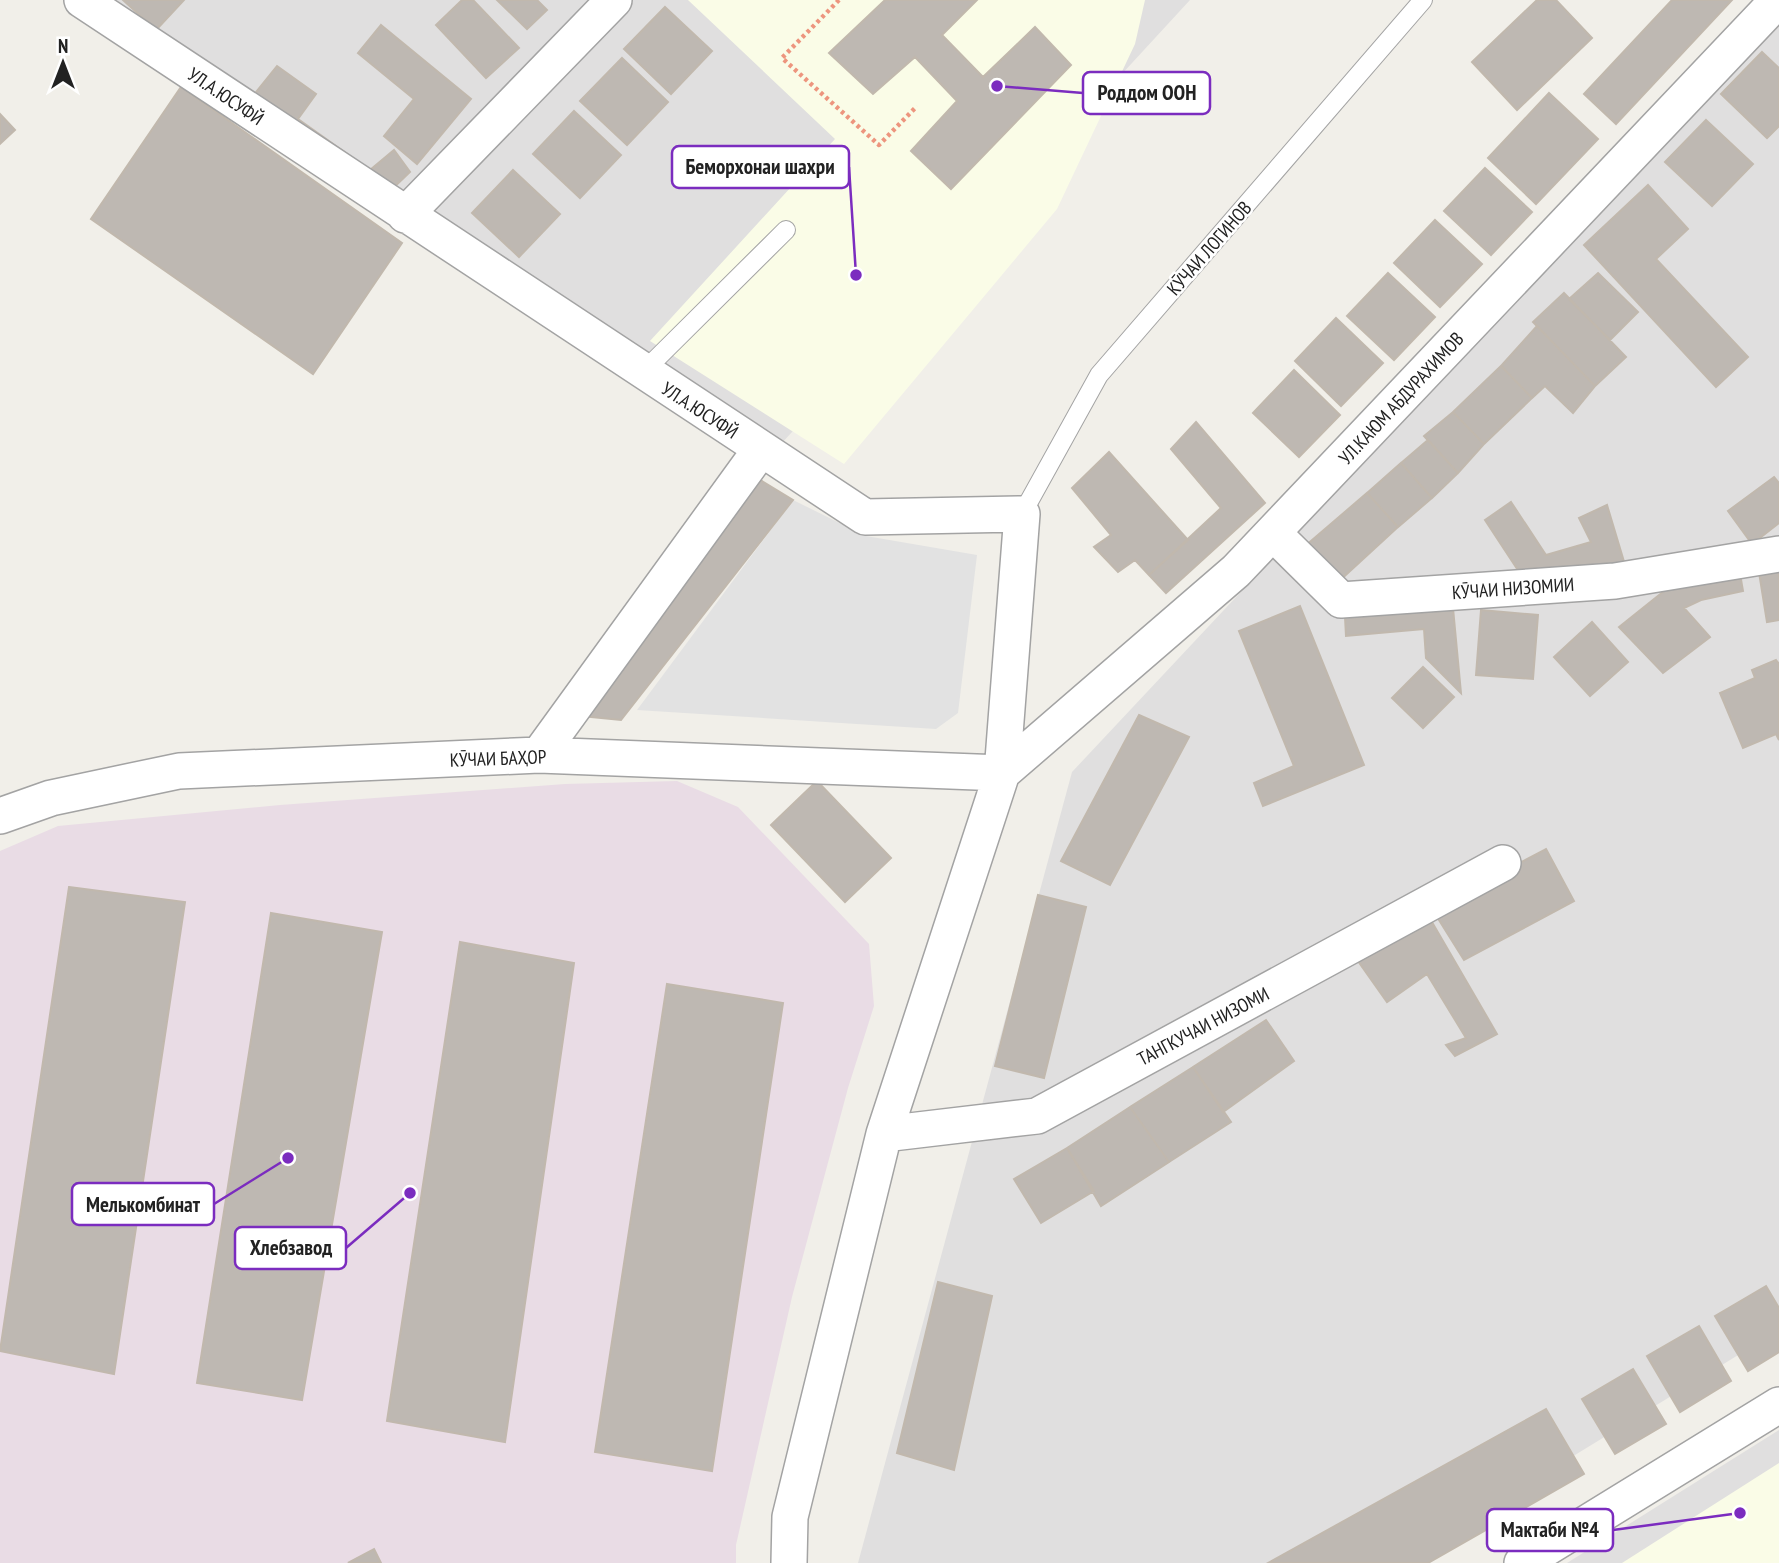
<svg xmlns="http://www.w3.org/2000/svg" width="1779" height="1563" viewBox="0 0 1779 1563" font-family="'PT Sans Narrow',sans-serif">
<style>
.residential{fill:#e0dfdf}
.industrial{fill:#e9dce5}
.education{fill:#fafce7}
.parking{fill:#e2e2e2}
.building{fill:#beb8b2;stroke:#c1b8ad;stroke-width:2}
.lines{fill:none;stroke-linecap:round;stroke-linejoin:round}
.service-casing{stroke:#a3a3a3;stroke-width:20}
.minor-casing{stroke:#a3a3a3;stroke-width:38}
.path{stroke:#ed957e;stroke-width:4.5;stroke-dasharray:3.5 3.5;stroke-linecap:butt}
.service{stroke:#fff;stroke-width:18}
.minor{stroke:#fff;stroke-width:35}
.labels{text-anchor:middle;stroke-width:5;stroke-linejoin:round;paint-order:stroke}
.street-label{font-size:19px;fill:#222;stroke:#fff}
.leader{fill:none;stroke:#7b2cbf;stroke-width:2.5}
.callout-dot{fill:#7b2cbf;stroke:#fff;stroke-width:2.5}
.callout{fill:#fff;stroke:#7b2cbf;stroke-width:2.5}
.callout-label{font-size:21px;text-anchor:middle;font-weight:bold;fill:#222}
</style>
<rect width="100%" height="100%" fill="#f1efe9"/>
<!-- residential -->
<path class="residential" d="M85,0H1190L769,457Z
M1779,18V1330L1399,1563H858L1072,772Z
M1779,1430V1563H1567Z"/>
<!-- industrial -->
<path class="industrial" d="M677,781L738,807L869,944L874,1006L848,1088L792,1297L736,1545V1563H0V851L58,826L280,805L565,784Z"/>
<!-- education -->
<path class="education" d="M688,0H1145L1135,44L1057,209L844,464L650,341L835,139Z
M1779,1463V1563H1622Z"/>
<!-- parking -->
<path class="parking" d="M793,500L866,536L977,555L958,713L936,729L637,710Z"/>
<!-- building -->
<path class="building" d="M123,0H184L156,30Z
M462,0H473L519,48L486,78L436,25Z
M497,0H537L547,10L527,29Z
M885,0H977L942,35L983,77L1035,27L1071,65L951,189L911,151L957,101L915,57L873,94L829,53Z
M1537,0H1556L1592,38L1517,110L1472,62Z
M1672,0H1732L1616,124L1584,94Z
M665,7L712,51L671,94L624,49Z
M381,25L471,99L417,164L384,136L414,99L358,53Z
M1762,52L1779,68V126L1767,138L1721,94Z
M622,58L668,102L627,145L580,101Z
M277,66L316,94L298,119L370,170L394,150L410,172L386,195L248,102Z
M181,87L402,243L313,374L91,219Z
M1549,93L1598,139L1536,204L1488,158Z
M574,111L621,155L580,198L533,154Z
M0,114L15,130L0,144Z
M1706,120L1753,164L1712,206L1665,162Z
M1485,168L1532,212L1491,255L1444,211Z
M513,170L560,214L519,257L472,213Z
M1648,185L1688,229L1656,259L1748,357L1716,387L1584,245Z
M1435,220L1482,264L1440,307L1394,263Z
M1388,273L1435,317L1394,360L1347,316Z
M1598,273L1638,312L1610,340L1569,299Z
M1564,293L1626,357L1595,386L1533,322Z
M1336,318L1383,363L1341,406L1295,361Z
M1537,326L1595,386L1573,413L1545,386L1532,398L1501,366Z
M1501,366L1532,398L1484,444L1453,412Z
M1294,370L1340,415L1299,457L1253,413Z
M1453,412L1484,444L1458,473L1424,436Z
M1196,422L1265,503L1166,593L1149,575L1221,508L1171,449Z
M1428,440L1458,473L1432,498L1401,463Z
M1109,452L1188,540L1149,575L1135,560L1118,572L1094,547L1111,535L1072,488Z
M1401,463L1432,498L1398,527L1367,493Z
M1774,477L1779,483V523L1752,544L1728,511Z
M757,478L793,500L621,720L580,716Z
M1367,493L1398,527L1337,583L1305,546Z
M1511,502L1546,555L1591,542L1579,518L1607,505L1625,565L1527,584L1485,520Z
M1779,563V620L1767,622L1758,566Z
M1739,568L1743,591L1701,600L1684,608L1710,637L1663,673L1619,627L1668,588Z
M1300,606L1364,765L1263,806L1254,783L1294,766L1239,631Z
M1453,608L1461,693L1426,658L1424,629L1346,636L1345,617Z
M1481,610L1538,615L1533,679L1476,675Z
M1592,622L1628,662L1590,696L1554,657Z
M1776,660L1779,664V740L1776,734L1743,748L1720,693L1755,678L1752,670Z
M1423,667L1454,697L1423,728L1392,698Z
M1139,715L1189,737L1110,885L1061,861Z
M817,781L891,858L845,902L771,825Z
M1546,849L1574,901L1464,960L1432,909Z
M69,887L185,902L114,1374L0,1351Z
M1038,895L1086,907L1044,1078L995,1066Z
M271,913L382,932L302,1400L197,1383Z
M1429,917L1497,1034L1455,1056L1446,1045L1466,1038L1427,974L1387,1002L1358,961Z
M460,942L574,963L505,1442L387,1421Z
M667,984L783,1003L712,1471L595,1452Z
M1266,1020L1294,1061L1223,1112L1193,1067Z
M1193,1067L1231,1122L1169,1162L1130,1107Z
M1130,1107L1169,1162L1101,1206L1067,1148Z
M1067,1148L1094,1191L1041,1223L1014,1179Z
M938,1282L992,1296L954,1470L897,1453Z
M1766,1286L1779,1308V1352L1748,1371L1715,1316Z
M1699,1326L1731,1381L1680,1412L1647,1356Z
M1633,1369L1666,1424L1615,1454L1582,1399Z
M1546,1409L1584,1474L1428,1563H1268Z
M374,1549L381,1563H348Z"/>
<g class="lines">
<!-- service casing -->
<g class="service-casing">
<path id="service" d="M643,372L786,230
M1022,514L1099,375L1423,0"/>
</g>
<!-- minor casing -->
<g class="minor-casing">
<path id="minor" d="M82,0L865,517L1022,514L1002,773L884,1134L790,1517L789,1563
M405,215L614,0
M1273,533L1341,600L1615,581L1779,554
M539,755L761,449
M0,816L51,798L179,771L539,755L1002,773L1236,571L1778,0
M884,1134L1037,1116L1503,863
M1522,1563L1779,1405"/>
</g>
<!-- path -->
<path class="path" d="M839,0L782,58L879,145L917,106"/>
<!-- service -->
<use href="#service" class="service"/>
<!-- minor -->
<use href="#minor" class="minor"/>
</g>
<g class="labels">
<!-- street labels -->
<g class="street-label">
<text transform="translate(226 96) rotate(34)" y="7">УЛ.А.ЮСУФЙ</text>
<text transform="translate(1209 248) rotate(-49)" y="7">КӮЧАИ ЛОГИНОВ</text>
<text transform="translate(1401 398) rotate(-47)" y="7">УЛ.КАЮМ АБДУРАХИМОВ</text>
<text transform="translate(700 410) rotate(33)" y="7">УЛ.А.ЮСУФЙ</text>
<text transform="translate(1513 588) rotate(-4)" y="7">КӮЧАИ НИЗОМИИ</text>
<text transform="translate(498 758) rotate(-2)" y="7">КӮЧАИ БАҲОР</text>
<text transform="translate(1203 1026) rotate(-28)" y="7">ТАНГКУЧАИ НИЗОМИ</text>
</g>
</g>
<!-- callouts -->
<path class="leader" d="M997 86L1083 93M856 275L849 167M288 1158L214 1204M410 1193L346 1248M1740 1513L1613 1530"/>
<g class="callout-dot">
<circle cx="997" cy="86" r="7"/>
<circle cx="856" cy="275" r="7"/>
<circle cx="288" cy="1158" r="7"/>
<circle cx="410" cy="1193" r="7"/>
<circle cx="1740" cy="1513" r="7"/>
</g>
<g class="callout">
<rect x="1083" y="72" width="127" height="42" rx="7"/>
<rect x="672" y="146" width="177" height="42" rx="7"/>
<rect x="72" y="1183" width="142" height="42" rx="7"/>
<rect x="235" y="1227" width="111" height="42" rx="7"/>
<rect x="1487" y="1509" width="126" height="42" rx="7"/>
</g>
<g class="callout-label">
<text x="1147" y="100">Роддом ООН</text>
<text x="760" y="174">Беморхонаи шахри</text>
<text x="143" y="1212">Мелькомбинат</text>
<text x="291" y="1255">Хлебзавод</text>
<text x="1550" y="1537">Мактаби №4</text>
</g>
<!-- north arrow -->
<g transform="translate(63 63)" stroke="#ffffff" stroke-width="5" paint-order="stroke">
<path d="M0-5L12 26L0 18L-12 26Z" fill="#222222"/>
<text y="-10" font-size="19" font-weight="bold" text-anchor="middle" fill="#222222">N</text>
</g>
</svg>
